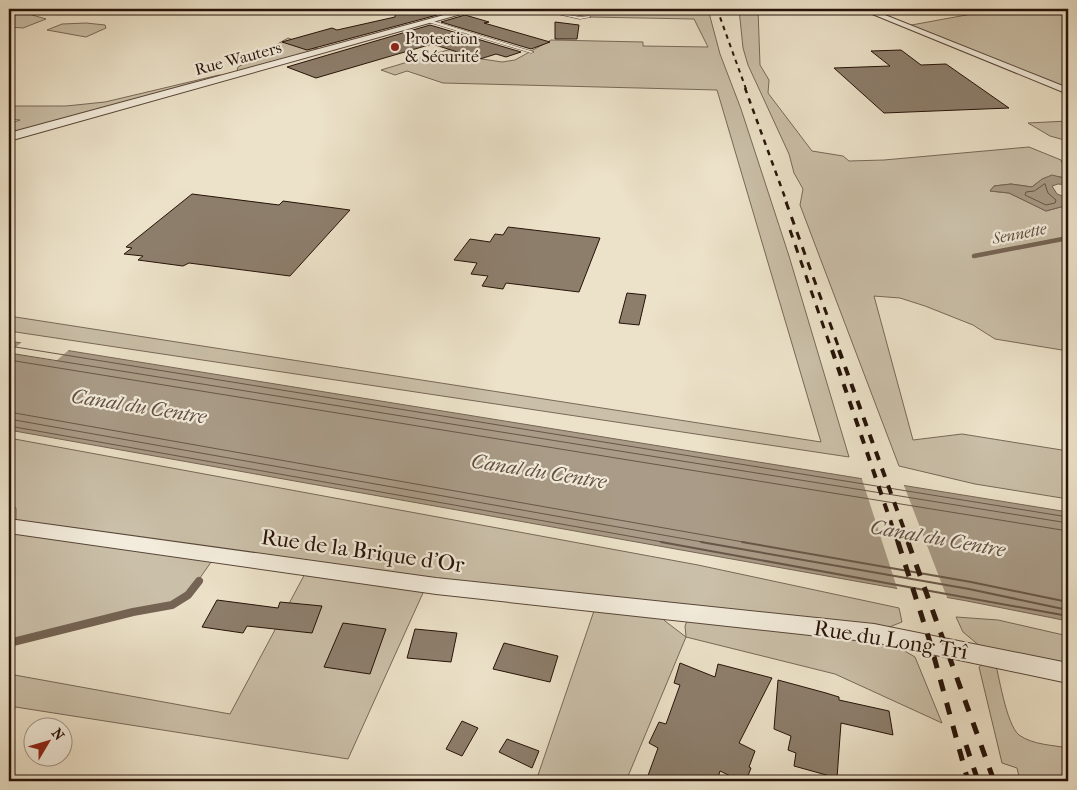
<svg xmlns="http://www.w3.org/2000/svg" width="1077" height="790" viewBox="0 0 1077 790" font-family="'IM FELL French Canon',serif">
<style>
.green{fill:#cabfa8;stroke:#786858;fill-rule:evenodd}
.water{fill:#a99b87;stroke:#756454}
.pier{fill:#ece2c9}
.lines{fill:none;stroke-linecap:round;stroke-linejoin:round}
.shore-far1{stroke:#685648;stroke-width:1}
.shore{stroke:#685648;stroke-width:2}
.stream-far1{stroke:#756454;stroke-width:4.5}
.stream{stroke:#756454;stroke-width:8}
.building{fill:#8d7e6c;stroke:#261208}
.service-casing{stroke:#584638;stroke-width:1}
.minor-casing{stroke:#584638;stroke-width:2}
.tertiary-casing{stroke:#584638;stroke-width:2}
.service{fill:#f3ecdc;fill-rule:evenodd}
.minor{fill:#f3ecdc;fill-rule:evenodd}
.tertiary{fill:#f3ecdc;fill-rule:evenodd}
.rail-far4{stroke:#261208;stroke-width:2;stroke-dasharray:4.5 4.5;stroke-linecap:butt}
.rail-far3{stroke:#261208;stroke-width:2.5;stroke-dasharray:5.5 5.5;stroke-linecap:butt}
.rail-far2{stroke:#261208;stroke-width:3;stroke-dasharray:8 8;stroke-linecap:butt}
.rail-far1{stroke:#261208;stroke-width:4;stroke-dasharray:9 9;stroke-linecap:butt}
.rail{stroke:#261208;stroke-width:5;stroke-dasharray:12 12;stroke-linecap:butt}
.poi-dot{fill:#8f2418;stroke:#f3ecdc;stroke-width:2}
.labels{text-anchor:middle;stroke-width:4.5;stroke-linejoin:round;paint-order:stroke}
.far-poi-label{font-size:16px;fill:#261208;stroke:#f3ecdc;text-anchor:start}
.far-street-label{font-size:16px;fill:#261208;stroke:#f3ecdc}
.far-water-label{font-size:16px;font-style:italic;fill:#615041;stroke:#f3ecdc}
.water-label{font-size:20px;font-style:italic;fill:#615041;stroke:#f3ecdc}
.near-street-label{font-size:22px;fill:#261208;stroke:#f3ecdc}
</style>
<rect width="100%" height="100%" fill="#ece2c9"/>
<filter id="stains"><feTurbulence type="fractalNoise" baseFrequency=".004" numOctaves="4"/><feColorMatrix values="0 0 0 0 .2 0 0 0 0 .09 0 0 0 0 .02 0 0 0 .5 -.17"/></filter>
<radialGradient id="worn" r=".72"><stop offset=".6" stop-color="#630" stop-opacity="0"/><stop offset="1" stop-color="#630" stop-opacity=".3"/></radialGradient>
<!-- green -->
<path class="green" d="M568,9H708L720,54L741,109L789,256L849,457L9,331V316L821,442L717,90L443,83L407,71L395,75L381,70L451,49L482,59L502,62L515,60L551,40L643,42V46L708,47L694,19L589,17L565,13Z
M739,9H758L760,65L769,80L768,93L812,151L843,156L849,161L884,160L1029,147L1061,160L1063,165L1068,168V179C1052,174 1045,176 1032,187L1011,184L994,186L990,191L1009,193L1046,211L1068,205V351L995,339L973,325L925,306L900,298L874,296L913,440L962,434L1068,451V499L975,484L899,466L800,205L803,189L794,173L789,154L748,65L743,48Z
M999,9H1068V91L906,26Z
M9,11L22,12L46,19L23,28L9,27Z
M86,23L105,25L106,28L86,37L47,30L62,24Z
M288,38L323,51L236,75L238,67Z
M219,75L230,77L9,137V124L20,120L9,119V106H66L105,102Z
M1068,121V141L1050,136L1028,123Z
M9,438L698,565L899,608L902,622L874,633L915,657L942,723L835,674L686,637L626,781H536L597,602L427,584L348,759L9,706V674L230,714L308,568L216,555L188,595L172,605L133,612L9,643V535L16,527V508L9,501ZM657,609L687,621L685,626L686,637L665,621Z
M956,617L998,620L1068,636V673L994,657C999,675 1006,724 1019,735C1033,745 1053,745 1068,748V781H1020L1017,768L1002,763L979,667L993,657L963,632Z"/>
<!-- water -->
<path class="water" d="M1052,175L1068,179V185L1058,184L1052,186L1057,194L1068,198V205L1046,211L1009,193L990,191L994,186L1011,184L1032,187L1042,179Z
M9,341L1068,512V621L967,601L9,430Z"/>
<!-- pier -->
<path class="pier" d="M23,341L70,349L56,361L9,353Z
M861,476L903,483L948,600L898,591Z"/>
<g class="lines">
<!-- shore-far1 -->
<path class="shore-far1" d="M1045,184L1048,193L1056,200L1055,203L1046,205L1025,195L1026,192L1034,191Z
M9,346L1068,517
M9,353L1068,523
M9,360L1068,531
M9,412L749,543
M9,419L708,543
M9,426L668,543"/>
<!-- shore -->
<path class="shore" d="M661,542L1068,616
M701,542L969,589L1068,610
M742,542L971,582L1068,602"/>
<!-- stream-far1 -->
<path class="stream-far1" d="M974,256L1068,238"/>
<!-- stream -->
<path class="stream" d="M9,643L133,612L172,605L188,595L199,581"/>
</g>
<!-- building -->
<path class="building" d="M396,9H444L452,11L307,50L282,42L332,28L337,30L395,17Z
M465,15L489,22L484,23L550,42L531,49L441,22Z
M555,22L579,25L577,39H555Z
M430,25L521,52L506,57L496,54L480,59L432,44L316,78L287,67Z
M901,50L921,65L946,64L1009,108L884,113L834,68L890,66L871,51Z
M192,194L279,205L283,201L350,210L290,276L189,263L183,266L138,260L143,256L124,254L132,248L126,247Z
M508,227L600,238L579,292L506,283L503,289L482,286L488,276L471,274L477,263L454,260L470,239L490,242L495,234L503,235Z
M627,293L646,295L639,325L619,323Z
M217,600L278,608L280,602L322,606L312,633L247,626L243,633L202,627Z
M343,623L386,629L370,674L324,667Z
M415,629L457,633L451,662L407,658Z
M504,643L558,656L550,682L493,669Z
M680,663L715,677L718,664L772,678L739,743L755,751L749,767L751,768L746,781H741L720,771L717,781H646L658,748L649,743L659,722L666,724L680,685L674,683Z
M778,680L826,693L839,697V700L889,711L893,735L841,723L837,778L794,766L796,753L788,750L791,736L774,729Z
M462,721L478,728L462,756L446,749Z
M507,739L539,751L532,768L499,752Z"/>
<g class="lines">
<!-- service casing -->
<g class="service-casing">
<path id="service" d="M535,9L580,17L589,16L591,17L580,19Z
M428,20H430L534,52L531,53L428,22Z"/>
</g>
<!-- minor casing -->
<g class="minor-casing">
<path id="minor" d="M860,9H870L1068,88V94Z
M9,519L436,578L874,624L1068,663V683L874,642L436,594L9,533Z"/>
</g>
<!-- tertiary casing -->
<g class="tertiary-casing">
<path id="tertiary" d="M466,9H479L9,141V133Z"/>
</g>
<!-- service -->
<use href="#service" class="service"/>
<!-- minor -->
<use href="#minor" class="minor"/>
<!-- tertiary -->
<use href="#tertiary" class="tertiary"/>
<!-- rail-far4 -->
<path class="rail-far4" d="M717,9L746,89"/>
<!-- rail-far3 -->
<path class="rail-far3" d="M745,88L787,203"/>
<!-- rail-far2 -->
<path class="rail-far2" d="M786,202L840,351
M790,230L832,351"/>
<!-- rail-far1 -->
<path class="rail-far1" d="M832,350L898,543
M839,350L909,543"/>
<!-- rail -->
<path class="rail" d="M898,542L930,642L968,781
M908,542L994,781
M966,745L978,781"/>
</g>
<!-- markers -->
<circle class="poi-dot" cx="395" cy="47" r="5"/>
<g class="labels">
<!-- far-poi labels -->
<g class="far-poi-label">
<text x="405" y="44">Protection<tspan x="405" dy="18">&amp; Sécurité</tspan></text>
</g>
<!-- far-street labels -->
<g class="far-street-label">
<text transform="translate(238 58) rotate(-15)" y="6">Rue Wauters</text>
</g>
<!-- far-water labels -->
<g class="far-water-label">
<text transform="translate(1019 233) rotate(-11)" y="6">Sennette</text>
</g>
<!-- water labels -->
<g class="water-label">
<text transform="translate(139 406) rotate(9)" y="7">Canal du Centre</text>
<text transform="translate(539 471) rotate(9)" y="7">Canal du Centre</text>
<text transform="translate(938 538) rotate(10)" y="7">Canal du Centre</text>
</g>
<!-- near-street labels -->
<g class="near-street-label">
<text transform="translate(363 550) rotate(8)" y="8">Rue de la Brique d'Or</text>
<text transform="translate(891 639) rotate(9)" y="8">Rue du Long Trî</text>
</g>
</g>
<!-- margin -->
<rect width="1077" height="790" fill="none" stroke="#ece2c9" stroke-width="30"/>
<rect x="10" y="10" width="1057" height="770" fill="none" stroke="#261208" stroke-width="2.5"/>
<rect x="15" y="15" width="1047" height="760" fill="none" stroke="#261208"/>
<!-- north arrow -->
<g transform="translate(48 742) rotate(52)"><circle r="24" fill="#f3ecdc" stroke="#a19587"/>
<path d="M0-4L9 19L0 12L-9 19Z" fill="#8f2418"/>
<text y="-8" font-size="14" font-weight="bold" text-anchor="middle" fill="#261208">N</text>
</g>
<rect width="100%" height="100%" filter="url(#stains)"/>
<rect width="100%" height="100%" fill="url(#worn)"/>
</svg>
